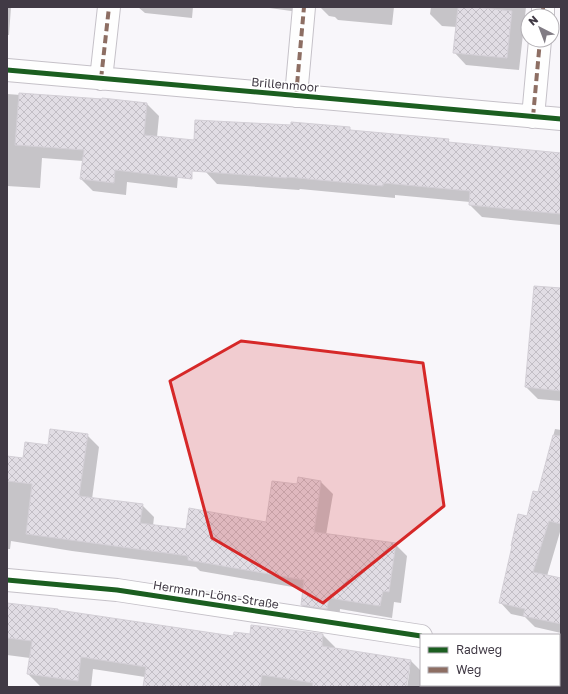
<svg xmlns="http://www.w3.org/2000/svg" width="568" height="694" viewBox="0 0 568 694" font-family="'Golos Text',sans-serif">
<style>
.shadow{fill:#0003}
.building{fill:url(#building-cross-hatch);stroke:#d3cfd6}
.lines{fill:none;stroke-linecap:round;stroke-linejoin:round}
.minor-casing{stroke:#c5c1c8;stroke-width:24}
.minor{stroke:#fefefe;stroke-width:22}
.quiet{stroke:#8d6e63;stroke-width:4;stroke-dasharray:8 4;stroke-linecap:butt}
.cycleway-casing{stroke:#fff;stroke-width:8}
.cycleway{stroke:#1b5e20;stroke-width:5}
.marked{fill:#d62828;fill-opacity:0.2;stroke:#d62828;stroke-width:3;stroke-linejoin:round}
.labels{text-anchor:middle;stroke-width:3;stroke-linejoin:round;paint-order:stroke}
.street-label{font-size:12px;fill:#413a45;stroke:#fff}
</style>
<defs>
<pattern id="building-cross-hatch" width="8" height="8" patternUnits="userSpaceOnUse"><rect width="8" height="8" fill="#e1dde4"/><path d="M0 0l8 8M0 8l8-8" fill="none" stroke="#c2bec5"/></pattern>
</defs>
<rect width="100%" height="100%" fill="#f8f6fa"/>
<!-- shadow -->
<path class="shadow" d="M7,7H11L9,35H7Z
M138,7H193L192,18L145,13Z
M262,7H317L311,8L306,13Z
M320,7H394L392,25L338,20L335,17L329,16Z
M431,7H526L519,70L466,65L454,52L457,27L442,26L430,14Z
M7,94L147,104L159,116L157,137L180,151L177,188L127,182L126,195L93,191L81,179L83,161L42,158L40,188L7,186Z
M349,128L352,131L448,140L450,143L561,155V225L482,217L470,205V202L395,195V198L300,189L299,190L217,184L205,171Z
M561,289V401L538,399L526,387Z
M555,429L561,430V532H560L547,576L561,579V633L535,627L525,617L511,614L500,602L528,517L538,494Z
M87,435L99,447L92,499L142,505L154,517L153,526L187,530L266,523L298,485L321,482L333,494L326,535L395,544L407,556L401,603L394,602L392,618L340,609L339,620L314,617L302,605L304,589L200,571L196,567L72,551L11,541L10,549H7V465L24,459L49,446Z
M7,604L234,637L251,635L252,626L323,635L335,647V649L411,661L421,671L420,687H407L410,669H408L405,687H279L274,686V687H144L145,677L93,669L91,687H48L40,686L28,674L30,658L7,655Z
M472,685H478L487,687H472Z"/>
<!-- building -->
<path class="building" d="M458,7H474L512,11L507,58L453,53Z
M19,93L102,99V98L147,103L144,135L194,140L195,120L291,125V122L350,127V130L449,139L448,142L561,153V214L469,205L470,191L383,183V186L287,177V178L192,171V179L115,170L114,183L80,179L84,150L15,145Z
M534,286L561,288V391L525,387Z
M50,429L88,434L79,496L143,504L140,523L186,529L189,508L266,522L272,481L297,484L298,477L321,481L314,532L396,543L389,592L383,591L380,606L329,598L327,609L301,605L304,580L188,560V556L26,534L32,484L7,481V456L23,458L25,442L48,445Z
M553,435L561,436V524L549,521L533,572L561,578V624L523,616L525,609L499,603L512,546H511L518,514L527,516L533,491L538,492Z
M7,603L58,609V610L233,636L234,632L250,634L251,625L323,634L322,646L411,660L406,687H312L313,683L262,675L260,687H143L146,667L81,657L78,681L27,674L32,641L7,638Z"/>
<g class="lines">
<!-- minor casing -->
<g class="minor-casing">
<path id="minor" d="M543,16V7
M7,70L561,119
M101,79L109,7
M296,96L304,7
M533,117L540,40
M7,580L117,590L421,636
M559,656L561,657"/>
</g>
<!-- minor -->
<use href="#minor" class="minor"/>
<!-- quiet -->
<path class="quiet" d="M543,16V7
M101,79L109,7
M296,96L304,7
M533,117L540,40"/>
<!-- cycleway casing -->
<g class="cycleway-casing">
<path id="cycleway" d="M7,70L561,119
M7,580L117,590L421,636"/>
</g>
<!-- cycleway -->
<use href="#cycleway" class="cycleway"/>
</g>
<!-- marked area -->
<path class="marked" d="M241,341L423,363L444,506L323,603L212,538L170,381Z"/>
<g class="labels">
<!-- street labels -->
<g class="street-label">
<text transform="translate(285 85) rotate(5)" y="4">Brillenmoor</text>
<text transform="translate(216 595) rotate(9)" y="4">Hermann-Löns-Straße</text>
</g>
</g>
<!-- border -->
<rect width="568" height="694" fill="none" stroke="#413a45" stroke-width="16"/>
<!-- legend -->
<rect x="420" y="634" width="140" height="52" fill="#ffffff" stroke="#b3b0b5"/>
<rect x="428" y="647" width="20" height="6" fill="#1b5e20" stroke="#b3b0b5"/>
<text x="456" y="654" font-size="12" fill="#413a45">Radweg</text>
<rect x="428" y="667" width="20" height="6" fill="#8d6e63" stroke="#b3b0b5"/>
<text x="456" y="674" font-size="12" fill="#413a45">Weg</text>
<!-- north arrow -->
<g transform="translate(540 28) rotate(318)"><circle r="19" fill="#ffffff" stroke="#b3b0b5"/>
<path d="M0-3L7 15L0 10L-7 15Z" fill="#817c84"/>
<text y="-6" font-size="11" font-weight="bold" text-anchor="middle" fill="#413a45">N</text>
</g>
</svg>
